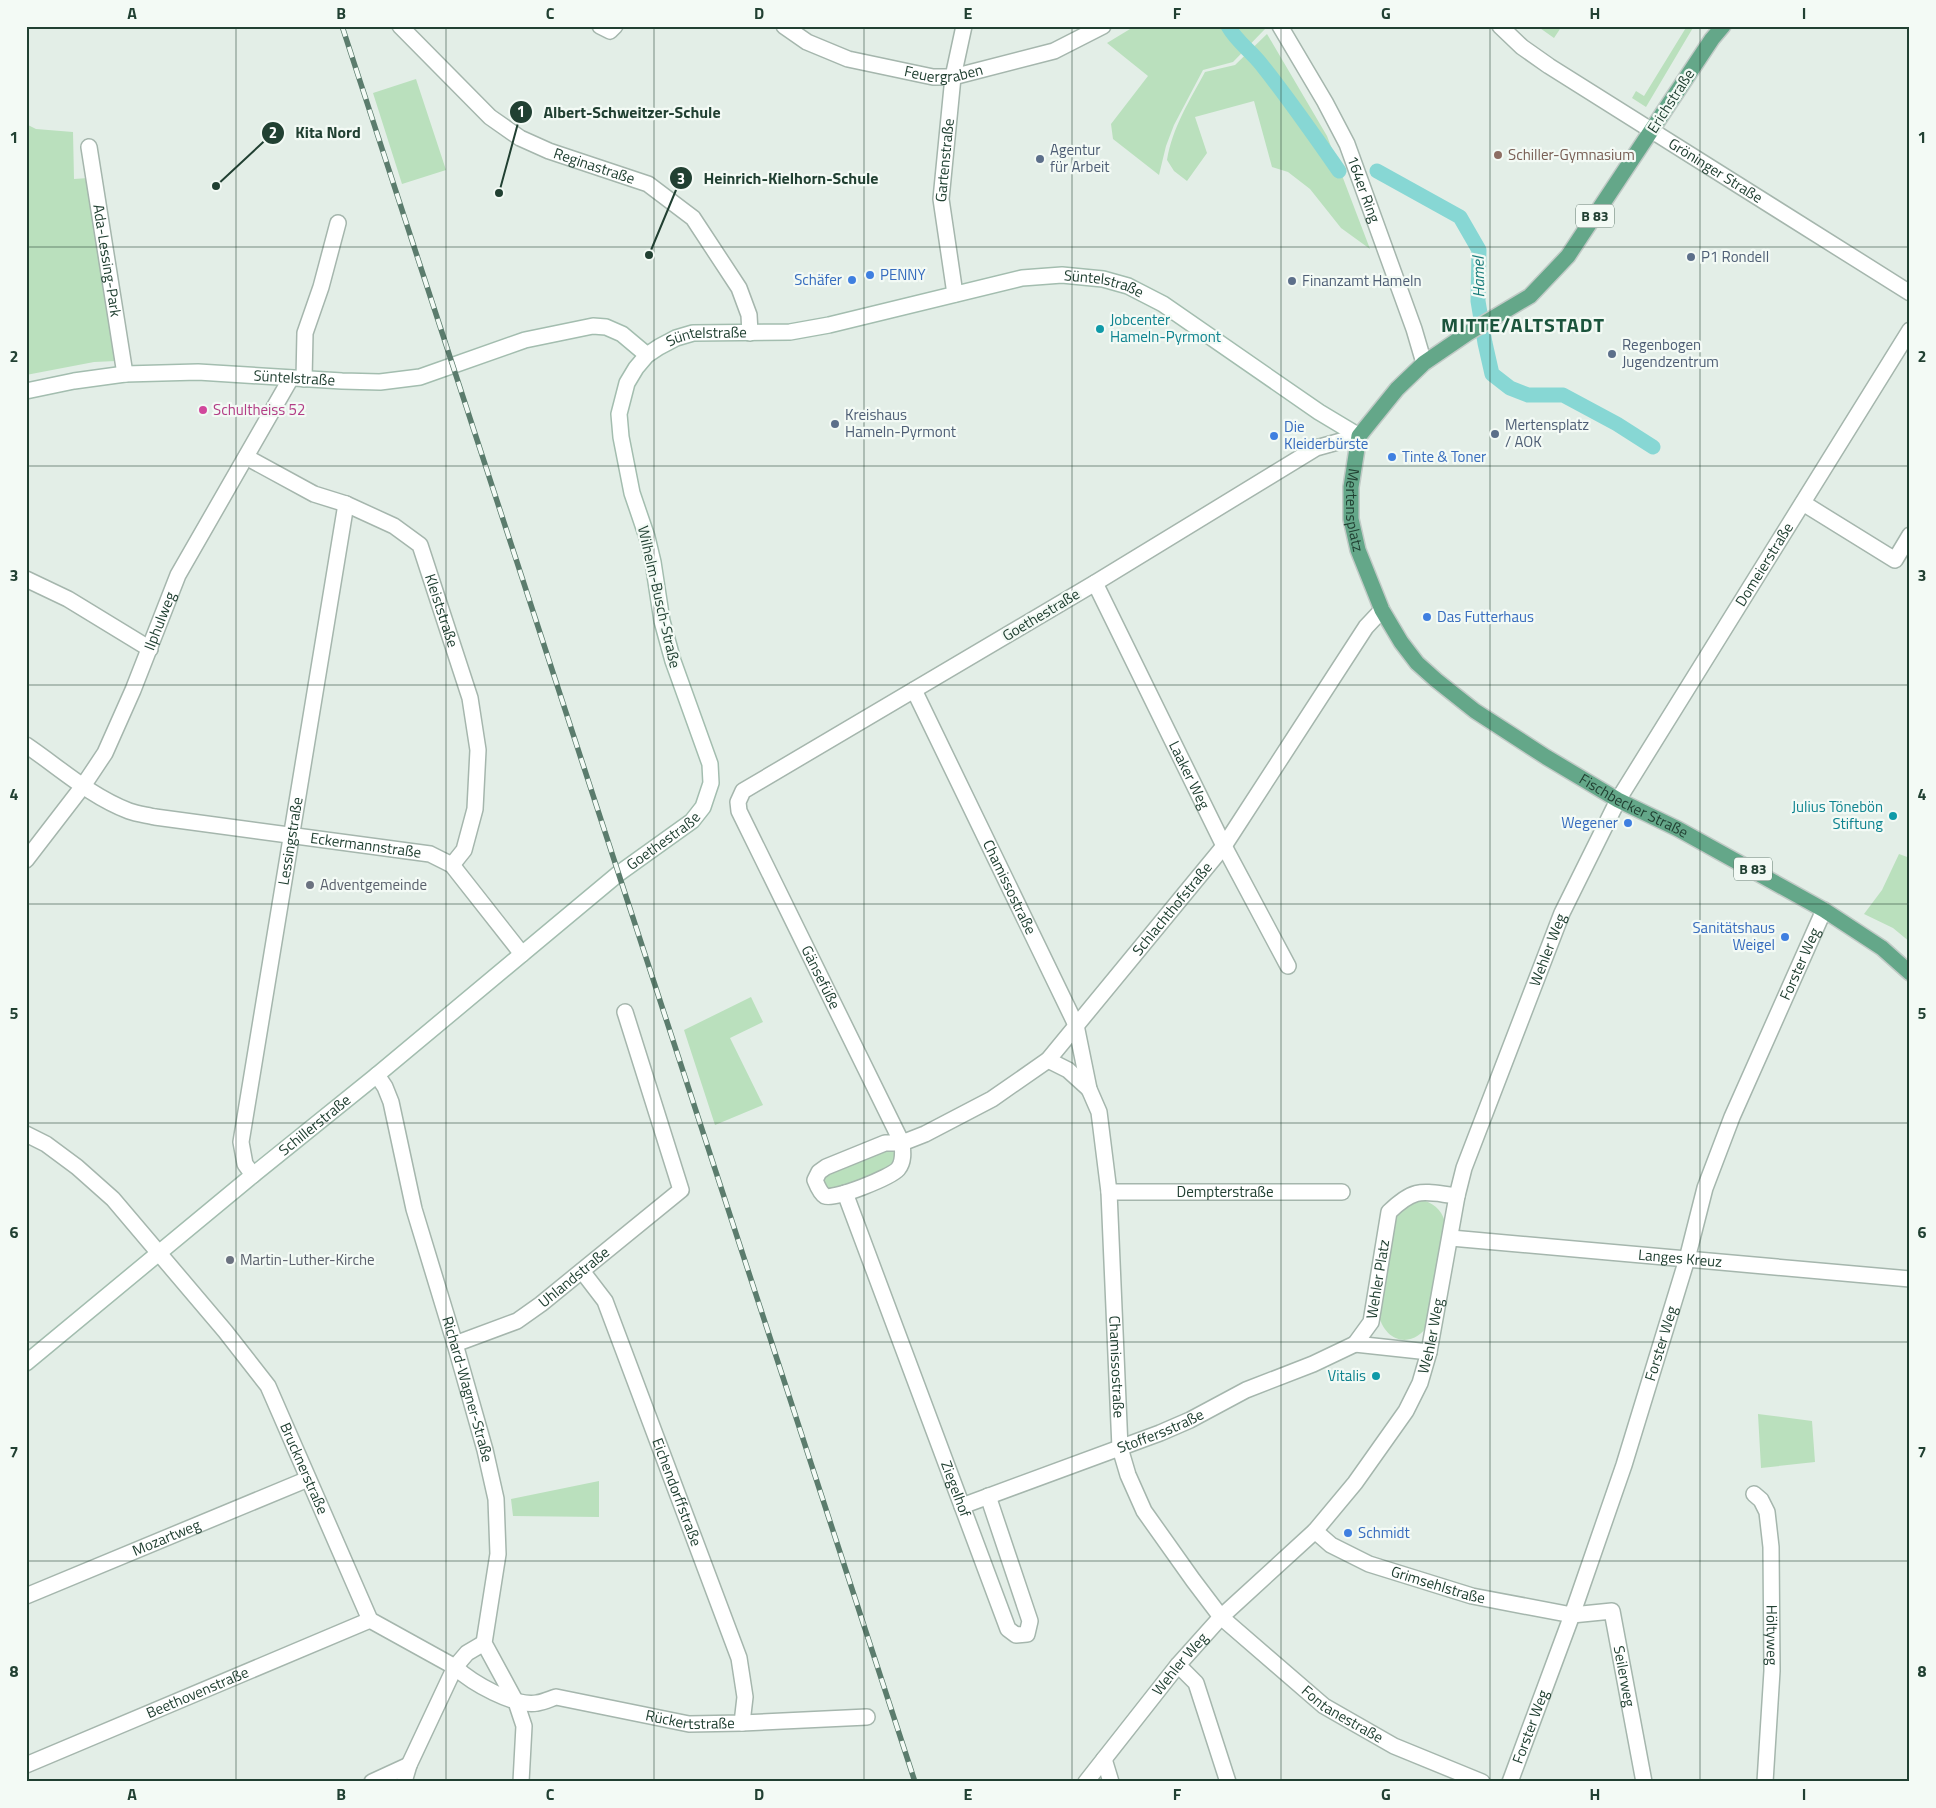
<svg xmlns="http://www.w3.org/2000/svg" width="1936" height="1808" viewBox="0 0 1936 1808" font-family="'Titillium Web',sans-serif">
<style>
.green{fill:#bae0bd}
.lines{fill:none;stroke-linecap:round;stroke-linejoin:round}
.canal{stroke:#87d7d4;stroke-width:15}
.street-casing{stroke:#a5b6ad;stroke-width:18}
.secondary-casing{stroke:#a3bdaf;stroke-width:18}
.primary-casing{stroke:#c1cac6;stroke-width:18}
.street{stroke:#fff;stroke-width:15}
.secondary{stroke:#fff;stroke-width:15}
.primary{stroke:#64a789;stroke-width:15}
.rail-casing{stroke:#5b7c6d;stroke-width:5.5}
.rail{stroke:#f3faf5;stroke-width:4;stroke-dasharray:11;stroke-linecap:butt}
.grid{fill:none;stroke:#214032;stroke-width:1;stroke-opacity:0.55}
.education-dot{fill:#8d6e63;stroke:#f3faf5;stroke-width:2}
.service-dot{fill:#5c6f8a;stroke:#f3faf5;stroke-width:2}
.shop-dot{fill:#3f7fe0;stroke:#f3faf5;stroke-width:2}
.culture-dot{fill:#0f9aa8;stroke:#f3faf5;stroke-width:2}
.hotel-dot{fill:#d1479c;stroke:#f3faf5;stroke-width:2}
.worship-dot{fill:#6b7280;stroke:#f3faf5;stroke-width:2}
.labels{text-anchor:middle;stroke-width:4.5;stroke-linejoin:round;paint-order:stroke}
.shield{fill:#f3faf5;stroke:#60786c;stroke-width:1}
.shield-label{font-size:14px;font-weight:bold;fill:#214032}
.street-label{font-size:15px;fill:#214032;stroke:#f3faf5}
.service-label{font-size:15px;fill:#4e5e75;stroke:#f3faf5;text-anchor:start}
.education-label{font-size:15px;fill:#785e54;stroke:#f3faf5;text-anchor:start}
.shop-label{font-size:15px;fill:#366cbe;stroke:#f3faf5;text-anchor:start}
.culture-label{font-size:15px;fill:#0d838f;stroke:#f3faf5;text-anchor:end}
.hotel-label{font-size:15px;fill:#b23c85;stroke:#f3faf5;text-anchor:start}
.worship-label{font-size:15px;fill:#5b616d;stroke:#f3faf5;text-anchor:start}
.water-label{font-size:16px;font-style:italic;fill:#167b7a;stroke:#f3faf5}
.district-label{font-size:20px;font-weight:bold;letter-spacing:1px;fill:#1b543c;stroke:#f3faf5}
.leader{fill:none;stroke:#214032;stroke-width:2}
.callout-dot{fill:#214032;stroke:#f3faf5;stroke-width:2}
.mark-label{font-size:15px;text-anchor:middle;font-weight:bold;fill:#fff}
.callout-label{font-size:16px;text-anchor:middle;font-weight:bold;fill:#214032;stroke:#f3faf5;stroke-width:4.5;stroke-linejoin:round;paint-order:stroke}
.neatline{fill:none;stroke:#214032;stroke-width:2}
.grid-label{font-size:16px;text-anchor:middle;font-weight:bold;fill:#214032}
</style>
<rect width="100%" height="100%" fill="#e3eee7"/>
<!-- green -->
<path class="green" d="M1135,26H1263L1265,29L1233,62L1203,70L1174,125L1166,146L1159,175L1113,139L1111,124L1148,76L1107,43Z
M1537,26H1562L1554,38Z
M1687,26H1694L1646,107L1632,98L1636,91L1644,96Z
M1267,34L1327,136L1370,249L1341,228L1310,189L1288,172L1272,167L1254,101L1195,117L1207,153L1187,181L1174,171L1167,160C1172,128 1190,100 1205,72L1235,65Z
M416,79L446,170L402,184L373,93Z
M26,124L36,129L73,132L74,179L88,178L116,361L94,362L26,375Z
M1899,854L1910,858V942L1893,928L1864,914L1882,890Z
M751,997L763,1022L730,1038L763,1105L715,1125L684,1030Z
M886,1149L892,1150L896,1155L895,1167L830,1192L822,1184L823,1177L827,1173Z
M1423,1200C1437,1205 1443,1212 1446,1226L1430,1322C1414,1350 1384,1344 1378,1312L1395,1215L1412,1201Z
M1758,1414L1812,1421L1815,1462L1761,1468Z
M599,1481V1517L513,1516L511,1499Z"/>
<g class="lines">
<!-- canal -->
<path class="canal" d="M1228,26C1236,41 1251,51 1261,64C1289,99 1314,135 1339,171
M1377,171L1460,217L1479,250L1478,301L1485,343L1492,374L1510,388L1528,395H1563L1617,424L1653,447"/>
<!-- street casing -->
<g class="street-casing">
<g id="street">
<path id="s1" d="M400,26L490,117L520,138L549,151L648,184L693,218L739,288L749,315L750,333"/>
<path d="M600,26L610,31L615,26"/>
<path id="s2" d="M784,26L807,42L848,59L933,77H953L1054,51L1103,26"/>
<path id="s3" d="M1280,26L1325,102L1347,144L1414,329L1424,363"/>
<path id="s4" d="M1500,26L1522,47L1549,66L1910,293"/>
<path id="s5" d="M89,147L125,374"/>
<path id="s6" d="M955,294L941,199L953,77L964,26"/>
<path d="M304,379L305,333L321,287L338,223"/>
<path id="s7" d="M1359,436L1316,448L1095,583L743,791L738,802L739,811L902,1143C903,1152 904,1162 898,1169C891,1177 835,1200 825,1196C820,1193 817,1185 815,1180L819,1172L826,1167L885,1143H902L925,1134L992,1099L1048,1060L1224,846L1366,627L1382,610"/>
<path id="s8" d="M246,457L314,494L346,504L394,526L420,545L470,698L478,750L475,809L464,850L452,865"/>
<path d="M1803,503L1895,560L1910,535"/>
<path d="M26,579L68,599L150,649"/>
<path id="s9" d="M1095,583L1224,846L1288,966"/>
<path id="s10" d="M914,690L1076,1025L1089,1089L1099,1112L1109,1192L1120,1448L1128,1475L1144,1511L1193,1580L1221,1617L1324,1706L1394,1746L1482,1782"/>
<path id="s11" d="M26,745C60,768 90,796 129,811C137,814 147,815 155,817L430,854L452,865L522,954"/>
<path id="s12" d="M26,860L83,786L105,753L133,690L178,575L291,378"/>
<path d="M1048,1060L1068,1070L1089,1089"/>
<path id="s13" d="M377,1075L385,1087L391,1102L414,1209L455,1344L485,1450L496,1499L498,1554L484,1643L516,1702L524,1726L521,1782"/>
<path id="s14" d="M26,1134L46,1144L77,1167L113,1199L225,1331L268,1386L370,1620L455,1667L467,1653L484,1643"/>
<path id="s15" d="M253,1175L245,1164L241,1142L346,504"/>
<path id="s16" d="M1109,1192H1342"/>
<path id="s17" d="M845,1193L1008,1629L1016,1635L1027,1634L1030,1621L988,1496"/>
<path id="s18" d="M1451,1238L1910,1279"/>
<path id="s19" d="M582,1271L605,1301L739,1658L745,1697L742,1723"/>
<path id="s20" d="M455,1344L517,1321L541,1304L681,1190L625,1012"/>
<path id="s21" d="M1429,1352L1355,1344L1371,1322L1389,1212C1416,1186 1423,1192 1457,1196"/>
<path id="s22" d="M1754,1494L1761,1500L1767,1512L1771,1547L1772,1671L1765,1782"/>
<path id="s23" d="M962,1506L1160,1433L1190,1420L1246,1390L1313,1364L1355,1344"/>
<path id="s24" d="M1315,1531L1331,1545L1369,1564L1472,1596L1572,1615L1612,1611L1644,1782"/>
<path id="s25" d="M26,1596L308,1479"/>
<path d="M1178,1665L1196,1683L1228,1782"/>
<path d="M1104,1759L1111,1782"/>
<path id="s26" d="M26,1765L370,1620"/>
<path d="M372,1782L409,1765"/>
<path id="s27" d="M404,1782L409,1765L455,1667C472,1683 514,1707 537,1703C544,1702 550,1699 556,1697L689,1724L742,1723L867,1717"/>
<path id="s28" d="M1086,1782L1178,1665L1221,1617L1315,1531L1355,1483L1406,1411L1420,1383L1429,1352L1457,1196L1464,1168L1562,913L1618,800L1910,330"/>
<path id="s29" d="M1510,1782L1572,1615L1624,1465L1687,1259L1705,1188L1732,1117L1824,910"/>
</g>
</g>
<!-- secondary casing -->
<g class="secondary-casing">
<g id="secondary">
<path id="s30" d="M26,391L74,381L125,374L198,372L342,381L380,382L420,377L525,340L593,326L606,327L622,334L647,355"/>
<path id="s31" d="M26,1363L253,1175L377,1075L618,874L692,821L703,807L711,783L710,764L673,661L662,621L653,562L647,537L632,493L621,437L619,414L627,383L636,368L647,355L659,347L676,338L693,333L790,332L829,325L1022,278L1062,275L1103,279L1128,286L1163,304L1319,412L1359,436"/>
</g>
</g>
<!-- primary casing -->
<g class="primary-casing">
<g id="primary">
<path id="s32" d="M1723,26L1712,39L1568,256L1530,296L1468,333L1424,363L1397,389L1359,436L1351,487V519L1358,550L1382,610L1401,642L1417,663L1436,680L1475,711L1546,757L1618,800L1678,829L1824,910L1882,948L1910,973"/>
</g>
</g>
<!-- street -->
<use href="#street" class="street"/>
<!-- secondary -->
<use href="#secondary" class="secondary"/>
<!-- primary -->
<use href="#primary" class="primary"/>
<!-- rail casing -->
<g class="rail-casing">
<path id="rail" d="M342,26L915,1782"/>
</g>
<!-- rail -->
<use href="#rail" class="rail"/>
</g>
<!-- grid -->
<path class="grid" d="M236,26V1782M446,26V1782M654,26V1782M864,26V1782M1072,26V1782M1281,26V1782M1490,26V1782M1700,26V1782M26,247H1910M26,466H1910M26,685H1910M26,904H1910M26,1123H1910M26,1342H1910M26,1561H1910"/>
<!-- markers -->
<circle class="education-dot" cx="1498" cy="155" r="5"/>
<g class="service-dot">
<circle cx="1040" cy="159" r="5"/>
<circle cx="1691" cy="257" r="5"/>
<circle cx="1292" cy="281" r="5"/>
<circle cx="1612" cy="354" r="5"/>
<circle cx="835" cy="424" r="5"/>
<circle cx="1495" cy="434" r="5"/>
</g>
<g class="shop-dot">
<circle cx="870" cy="275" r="5"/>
<circle cx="852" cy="280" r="5"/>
<circle cx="1274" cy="436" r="5"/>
<circle cx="1392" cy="457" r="5"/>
<circle cx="1427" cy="617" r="5"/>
<circle cx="1628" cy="823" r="5"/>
<circle cx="1785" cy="937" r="5"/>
<circle cx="1348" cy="1533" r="5"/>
</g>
<g class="culture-dot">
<circle cx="1100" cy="329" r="5"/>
<circle cx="1893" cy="816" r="5"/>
<circle cx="1376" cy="1376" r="5"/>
</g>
<circle class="hotel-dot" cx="203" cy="410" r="5"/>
<g class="worship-dot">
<circle cx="310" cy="885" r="5"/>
<circle cx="230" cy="1260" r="5"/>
</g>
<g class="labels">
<!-- shield labels -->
<g class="shield">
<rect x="1576" y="204.5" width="38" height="23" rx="4"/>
<rect x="1734" y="857.5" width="38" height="23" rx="4"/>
</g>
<g class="shield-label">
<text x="1595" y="221">B 83</text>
<text x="1753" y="874">B 83</text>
</g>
<!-- street labels -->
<g class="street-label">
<text dy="5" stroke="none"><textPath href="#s2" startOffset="170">Feuergraben</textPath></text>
<text transform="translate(1671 101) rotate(-57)" y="5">Erichstraße</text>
<text dy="5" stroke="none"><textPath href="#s6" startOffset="135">Gartenstraße</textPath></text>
<text dy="5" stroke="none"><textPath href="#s1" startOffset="244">Reginastraße</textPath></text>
<text dy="5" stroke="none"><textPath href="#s4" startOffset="260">Gröninger Straße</textPath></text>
<text dy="5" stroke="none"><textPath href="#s3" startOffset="184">164er Ring</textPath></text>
<text dy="5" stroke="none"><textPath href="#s5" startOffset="115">Ada-Lessing-Park</textPath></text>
<text dy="5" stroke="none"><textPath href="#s31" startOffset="1820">Süntelstraße</textPath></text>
<text dy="5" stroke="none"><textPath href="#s31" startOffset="1415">Süntelstraße</textPath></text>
<text dy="5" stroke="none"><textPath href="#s30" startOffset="270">Süntelstraße</textPath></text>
<text dy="5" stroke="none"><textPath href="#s32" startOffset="631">Mertensplatz</textPath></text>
<text dy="5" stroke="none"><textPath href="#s28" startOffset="1419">Domeierstraße</textPath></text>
<text transform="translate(659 597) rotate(77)" y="5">Wilhelm-Busch-Straße</text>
<text dy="5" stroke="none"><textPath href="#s8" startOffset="265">Kleiststraße</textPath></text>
<text transform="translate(1041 615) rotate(-31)" y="5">Goethestraße</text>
<text dy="5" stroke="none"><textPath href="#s12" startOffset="276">Ilphulweg</textPath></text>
<text dy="5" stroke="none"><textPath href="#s9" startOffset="214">Laaker Weg</textPath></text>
<text dy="5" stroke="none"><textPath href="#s32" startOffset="1060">Fischbecker Straße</textPath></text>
<text dy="5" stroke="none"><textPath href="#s31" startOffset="824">Goethestraße</textPath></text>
<text dy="5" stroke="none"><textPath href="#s15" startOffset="341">Lessingstraße</textPath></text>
<text dy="5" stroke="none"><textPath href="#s11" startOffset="362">Eckermannstraße</textPath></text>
<text dy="5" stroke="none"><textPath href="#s10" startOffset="219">Chamissostraße</textPath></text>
<text dy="5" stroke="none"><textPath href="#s7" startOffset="1691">Schlachthofstraße</textPath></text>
<text dy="5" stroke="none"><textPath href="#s28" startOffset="976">Wehler Weg</textPath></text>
<text dy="5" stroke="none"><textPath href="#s29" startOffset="869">Forster Weg</textPath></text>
<text dy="5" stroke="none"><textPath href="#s7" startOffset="919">Gänsefüße</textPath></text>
<text dy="5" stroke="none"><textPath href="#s31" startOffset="374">Schillerstraße</textPath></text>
<text dy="5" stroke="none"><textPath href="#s16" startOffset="116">Dempterstraße</textPath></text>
<text dy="5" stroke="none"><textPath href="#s18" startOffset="230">Langes Kreuz</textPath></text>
<text dy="5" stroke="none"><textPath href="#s20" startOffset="138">Uhlandstraße</textPath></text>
<text dy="5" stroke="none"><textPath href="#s21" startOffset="145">Wehler Platz</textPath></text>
<text dy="5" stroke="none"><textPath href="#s28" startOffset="571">Wehler Weg</textPath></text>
<text dy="5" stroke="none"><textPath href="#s29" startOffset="464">Forster Weg</textPath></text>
<text dy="5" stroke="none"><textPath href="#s10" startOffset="718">Chamissostraße</textPath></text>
<text dy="5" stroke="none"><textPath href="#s13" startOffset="328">Richard-Wagner-Straße</textPath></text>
<text dy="5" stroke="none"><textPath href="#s23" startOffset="212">Stoffersstraße</textPath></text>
<text dy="5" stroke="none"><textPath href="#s14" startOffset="442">Brucknerstraße</textPath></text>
<text dy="5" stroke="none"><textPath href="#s17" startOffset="316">Ziegelhof</textPath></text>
<text dy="5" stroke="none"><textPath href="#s19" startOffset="242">Eichendorffstraße</textPath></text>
<text dy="5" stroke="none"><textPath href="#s25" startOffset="152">Mozartweg</textPath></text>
<text dy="5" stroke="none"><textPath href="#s24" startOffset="136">Grimsehlstraße</textPath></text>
<text dy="5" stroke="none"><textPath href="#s22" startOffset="146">Höltyweg</textPath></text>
<text dy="5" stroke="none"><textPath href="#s28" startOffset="151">Wehler Weg</textPath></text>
<text dy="5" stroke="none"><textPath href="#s24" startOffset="380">Seilerweg</textPath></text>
<text dy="5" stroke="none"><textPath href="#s26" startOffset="186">Beethovenstraße</textPath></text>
<text dy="5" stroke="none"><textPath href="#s10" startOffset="1154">Fontanestraße</textPath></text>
<text dy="5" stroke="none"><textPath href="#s27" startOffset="374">Rückertstraße</textPath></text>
<text dy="5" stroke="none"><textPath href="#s29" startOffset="59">Forster Weg</textPath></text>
</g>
<!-- service labels -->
<g class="service-label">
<text x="1050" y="155">Agentur<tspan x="1050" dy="17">für Arbeit</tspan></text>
<text x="1701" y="262">P1 Rondell</text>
<text x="1302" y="286">Finanzamt Hameln</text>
<text x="1622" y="350">Regenbogen<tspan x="1622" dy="17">Jugendzentrum</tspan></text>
<text x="845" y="420">Kreishaus<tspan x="845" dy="17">Hameln-Pyrmont</tspan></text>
<text x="1505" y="430">Mertensplatz<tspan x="1505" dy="17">/ AOK</tspan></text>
</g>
<!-- education labels -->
<g class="education-label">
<text x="1508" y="160">Schiller-Gymnasium</text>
</g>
<!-- shop labels -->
<g class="shop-label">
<text x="880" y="280">PENNY</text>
<text x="842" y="285" text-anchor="end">Schäfer</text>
<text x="1284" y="432">Die<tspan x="1284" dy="17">Kleiderbürste</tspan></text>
<text x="1402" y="462">Tinte &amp; Toner</text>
<text x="1437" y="622">Das Futterhaus</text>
<text x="1618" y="828" text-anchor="end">Wegener</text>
<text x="1775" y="933" text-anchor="end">Sanitätshaus<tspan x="1775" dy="17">Weigel</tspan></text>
<text x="1358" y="1538">Schmidt</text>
</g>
<!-- culture labels -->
<g class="culture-label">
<text x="1110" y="325" text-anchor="start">Jobcenter<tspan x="1110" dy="17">Hameln-Pyrmont</tspan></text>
<text x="1883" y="812">Julius Tönebön<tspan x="1883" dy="17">Stiftung</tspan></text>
<text x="1366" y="1381">Vitalis</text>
</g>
<!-- hotel labels -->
<g class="hotel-label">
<text x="213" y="415">Schultheiss 52</text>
</g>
<!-- worship labels -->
<g class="worship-label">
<text x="320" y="890">Adventgemeinde</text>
<text x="240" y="1265">Martin-Luther-Kirche</text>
</g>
<!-- water labels -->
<g class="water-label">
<text transform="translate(1478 277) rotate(-91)" y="6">Hamel</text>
</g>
<!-- district labels -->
<g class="district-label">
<text x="1523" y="332">MITTE/ALTSTADT</text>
</g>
</g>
<!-- callouts -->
<path class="leader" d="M499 193L521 112M216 186L273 133M649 255L681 178"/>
<g class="callout-dot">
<circle cx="499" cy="193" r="5"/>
<circle cx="216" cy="186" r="5"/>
<circle cx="649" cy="255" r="5"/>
<circle cx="521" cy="112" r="12"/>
<circle cx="273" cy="133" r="12"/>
<circle cx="681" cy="178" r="12"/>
</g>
<g class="mark-label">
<text x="521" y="117">1</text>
<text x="273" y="138">2</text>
<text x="681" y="184">3</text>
</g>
<g class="callout-label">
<text x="632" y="118">Albert-Schweitzer-Schule</text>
<text x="328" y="138">Kita Nord</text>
<text x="791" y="184">Heinrich-Kielhorn-Schule</text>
</g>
<!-- border -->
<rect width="1936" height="1808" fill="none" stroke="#f3faf5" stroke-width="55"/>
<rect x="28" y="28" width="1880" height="1752" class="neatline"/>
<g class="grid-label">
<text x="132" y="19">A</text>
<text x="341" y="19">B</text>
<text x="550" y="19">C</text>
<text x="759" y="19">D</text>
<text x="968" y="19">E</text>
<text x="1177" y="19">F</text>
<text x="1386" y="19">G</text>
<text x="1595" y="19">H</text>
<text x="1804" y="19">I</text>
<text x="14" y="143">1</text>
<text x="1922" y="143">1</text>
<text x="14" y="362">2</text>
<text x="1922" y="362">2</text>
<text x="14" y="581">3</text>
<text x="1922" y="581">3</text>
<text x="14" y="800">4</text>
<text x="1922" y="800">4</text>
<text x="14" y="1019">5</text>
<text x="1922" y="1019">5</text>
<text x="14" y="1238">6</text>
<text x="1922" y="1238">6</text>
<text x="14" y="1458">7</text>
<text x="1922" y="1458">7</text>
<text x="14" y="1677">8</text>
<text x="1922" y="1677">8</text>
<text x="132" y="1800">A</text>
<text x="341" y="1800">B</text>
<text x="550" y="1800">C</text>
<text x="759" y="1800">D</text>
<text x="968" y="1800">E</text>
<text x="1177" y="1800">F</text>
<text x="1386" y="1800">G</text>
<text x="1595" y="1800">H</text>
<text x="1804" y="1800">I</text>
</g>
</svg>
